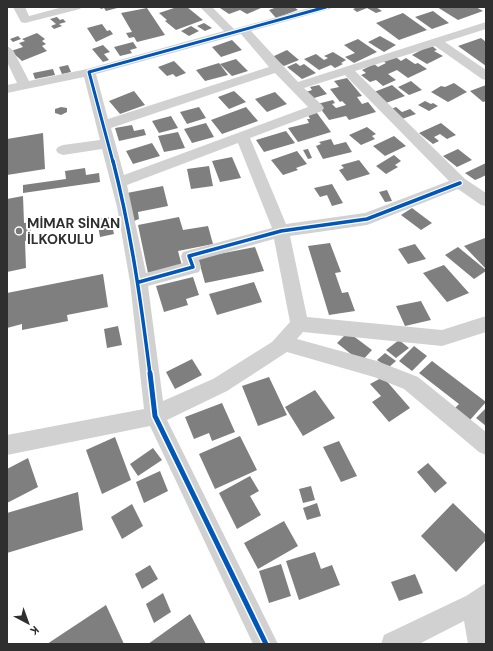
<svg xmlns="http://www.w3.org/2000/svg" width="493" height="651" viewBox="0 0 493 651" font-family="'DM Sans',sans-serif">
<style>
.building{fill:#7f7f7f}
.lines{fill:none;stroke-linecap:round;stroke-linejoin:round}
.minor{fill:#d1d1d1;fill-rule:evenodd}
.cycleway-far2-casing{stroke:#fff;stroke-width:5}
.cycleway-far1-casing{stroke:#fff;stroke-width:6}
.cycleway-casing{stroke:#fff;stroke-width:8}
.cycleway-far2{stroke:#0057b8;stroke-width:3}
.cycleway-far1{stroke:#0057b8;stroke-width:3.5}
.cycleway{stroke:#0057b8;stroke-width:5}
.poi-dot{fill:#787878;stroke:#fff;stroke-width:1.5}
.labels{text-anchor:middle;stroke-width:4;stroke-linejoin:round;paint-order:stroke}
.poi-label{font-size:14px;font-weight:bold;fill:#2f2f2f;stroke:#fff;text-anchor:start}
</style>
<rect width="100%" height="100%" fill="#fff"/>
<!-- building -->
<path class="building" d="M99,7H121L106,11L104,8L101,9Z
M177,7H187L203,20L176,30L165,21L167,20L159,13Z
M223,7H259L261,8L247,14L240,10L229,14L220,8Z
M277,7H294L298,10L276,18L269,10Z
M358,7H376L382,11L376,13L367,8L357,12L353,9Z
M437,7H476L483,11L458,20Z
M147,8L165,35L137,42L134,37L129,38L126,33L132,32L121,13Z
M433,11L449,23L432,29L415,17Z
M403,13L427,30L399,40L376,23Z
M57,17L60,20L63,19L66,22L59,24L62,26L54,29L51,26L56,24L50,19Z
M204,23L212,28L205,31L197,26Z
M102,24L107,31L110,30L113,34L96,42L87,28Z
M191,26L199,31L189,36L181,31Z
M37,33L45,39L42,41L46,44L42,46L47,51L22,61L11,51L23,47L19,43L25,41L22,39Z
M18,36L21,39L13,42L10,39Z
M380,36L396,45L384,52L368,42Z
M481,38L486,42V66L458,46Z
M358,39L377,52L354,63L345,57L355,53L344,45Z
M232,40L242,50L221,57L212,47Z
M133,42L137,48L130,50L132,53L120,56L114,47Z
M103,45L110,52L104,54L109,60L103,62L92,49Z
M431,45L437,50L434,51L443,56L427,64L412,55Z
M287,50L299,60L284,66L272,57Z
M333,52L346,60L341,63L343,64L335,68L331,65L319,70L304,59L316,54L324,60L328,58L324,56Z
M393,55L401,61L406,58L415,64L418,63L427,69L408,78L397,70L388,74L396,80L383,86L376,80L370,82L361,75L366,73L362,70L374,64L378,67L386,63L381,60Z
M236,59L248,71L232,76L220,64Z
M174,61L186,73L176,77L173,74L167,76L158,67Z
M219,63L228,75L205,81L196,70Z
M296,63L300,66L304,64L316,73L302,79L287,67Z
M68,65L71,72L62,74L59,67Z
M53,69L55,75L35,79L33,73Z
M347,78L362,96L357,97L362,104L368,102L376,112L349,120L346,116L329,120L317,104L333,100L335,103L332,104L336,108L346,105L342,101L340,102L330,89L339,87L334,81Z
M411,81L422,90L409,95L398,87Z
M454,83L467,92L448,102L431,92L441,86L445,87Z
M319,85L327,94L311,99L306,92L312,90L310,87Z
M392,85L405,96L386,103L374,92Z
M486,85V101L483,102L470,91Z
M134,91L145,105L120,114L109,101Z
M234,91L246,102L229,109L218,97Z
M275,92L287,104L267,112L255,99Z
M425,101L431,104L433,103L438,106L429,111L418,105Z
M61,107L67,108V112L61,115L55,113V109Z
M199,107L206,118L187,124L180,112Z
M246,107L258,121L222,134L211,120Z
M396,107L402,112L410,109L416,114L402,119L391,109Z
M317,113L331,132L298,142L288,128L309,123L307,119H310L308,115Z
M171,116L178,128L159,133L152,121Z
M206,123L214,137L192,143L184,129Z
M441,123L456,135L447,139L440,134L434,137L439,141L433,144L419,133Z
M132,125L134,131L144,129L146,135L119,141L115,128Z
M367,127L376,134L372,136L375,139L361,145L349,135Z
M286,131L295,143L264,152L256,140Z
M178,132L185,148L164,152L158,136Z
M43,133L45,169L7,175V139Z
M394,136L406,146L385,156L373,146Z
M331,139L334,145L346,142L352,152L323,159L316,146L321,144L319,142Z
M152,143L160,156L133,164L126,151Z
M308,149L312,158L308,159L303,150Z
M458,149L472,160L457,167L443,156Z
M297,151L307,164L296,168L298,170L283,175L271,160Z
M394,155L401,161L395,165L398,167L386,174L376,166Z
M232,157L241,178L220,182L212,161Z
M359,160L370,174L347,181L339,170L344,168L341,165Z
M486,163V175L480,178L475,180L465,173Z
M209,166L213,186L191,189L187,169Z
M85,168L86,175L99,173L100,182L23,193V185L66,179L65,171Z
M332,184L343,203L332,206L327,195L320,197L314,188Z
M163,186L168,206L138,212L139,219L134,221L127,193Z
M387,190L392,201L385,202L379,192Z
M23,196L24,223L31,222V239L25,241L26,268L7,272V199Z
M412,208L432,223L421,230L401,215Z
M110,217L114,234L100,237L97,219Z
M179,217L183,230L208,226L213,244L178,251L182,266L148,273L138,225Z
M485,238H486V269L464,246Z
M330,243L341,272L335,273L342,293L348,292L355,311L329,315L308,246Z
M415,244L426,259L408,264L398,249Z
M255,247L264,271L205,283L198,258Z
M458,247L486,270V271L474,279L445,255Z
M444,265L469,293L447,302L423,273Z
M103,274L108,307L67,315L68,321L22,330V324L7,328V293Z
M193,277L199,295L186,299L188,305L164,312L156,286Z
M254,282L262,302L217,315L209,294Z
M421,301L431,320L405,326L396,306Z
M118,326L122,345L107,348L104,329Z
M348,332L372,350L361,362L337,343Z
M399,340L409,348L396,358L386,350Z
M414,346L427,356L412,371L399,361Z
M385,353L396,361L388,368L377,360Z
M192,359L202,375L175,389L166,372Z
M432,361L486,402L470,420L455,408L459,404L419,373Z
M269,377L287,415L258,426L242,386Z
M383,377L410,408L389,422L372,402L381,396L370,384Z
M315,390L335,418L303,436L285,407Z
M222,403L235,432L212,441L209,433L194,439L185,417Z
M486,408V426L476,418Z
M240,436L257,470L215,489L199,454Z
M115,437L131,480L102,494L86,450Z
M339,441L357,476L341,482L323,447Z
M153,448L162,460L138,476L130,464Z
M28,458L38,487L7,503V469Z
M428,463L447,483L435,493L417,472Z
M160,471L168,491L144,503L136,482Z
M250,476L259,491L250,496L261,515L237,529L219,493Z
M311,486L315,500L303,503L299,489Z
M78,492L83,530L7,553V513Z
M317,503L321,516L307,520L303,508Z
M453,503L486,535V540L456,572L421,536Z
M132,504L143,526L122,539L111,517Z
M284,521L298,546L258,569L244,543Z
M315,552L321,569L332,565L340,585L299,600L286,561Z
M281,564L291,596L269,603L259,571Z
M150,565L158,579L142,589L135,574Z
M415,574L423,593L399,601L391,582Z
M163,593L171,612L154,623L146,604Z
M106,605L124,644H47Z
M190,614L206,644H148Z"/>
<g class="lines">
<!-- minor -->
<path class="minor" d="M13,7H25L29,16L63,7H82L80,9L25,23L21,22Z
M200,7H212L234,29L313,7H332L330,9L251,31L298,82L486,22V29L445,42L486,70V80L482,79L435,46L355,71L465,179L486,193V206L481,205L458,189L367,225L290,236L307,317L442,330L486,316V332L442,346L303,332L297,339L377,361L418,377L486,432V455L479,452L404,389L374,377L287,352L227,391L167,420L278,644H253L150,426L7,455V435L144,409L130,282L117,207L102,149L63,155L58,153L56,150L58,147L63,145L100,140L84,77L7,93V85L17,83L7,62V46L13,50L29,81L87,69L224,31ZM241,34L269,67L108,119L96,74ZM275,73L308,107L124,175L111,128ZM345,75L449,181L365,213L286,224L250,138L322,111L324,108L322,105L304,88ZM238,143L272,228L183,252L181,256L183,263L146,273L127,185ZM274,239L290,322L272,342L213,379L163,401L148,286L199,272L201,267L199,260Z
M486,583V644H468L464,621L419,644H381L384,635L466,596Z"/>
<!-- cycleway-far2 casing -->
<g class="cycleway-far2-casing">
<path id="cycleway-far2" d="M113,162L89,72L326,7"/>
</g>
<!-- cycleway-far1 casing -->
<g class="cycleway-far1-casing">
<path id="cycleway-far1" d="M113,161C131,231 141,302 150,374
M139,282L193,267L189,256L281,231L367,219L460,183"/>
</g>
<!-- cycleway casing -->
<g class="cycleway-casing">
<path id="cycleway" d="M150,373L155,416L266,644"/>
</g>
<!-- cycleway-far2 -->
<use href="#cycleway-far2" class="cycleway-far2"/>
<!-- cycleway-far1 -->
<use href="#cycleway-far1" class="cycleway-far1"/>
<!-- cycleway -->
<use href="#cycleway" class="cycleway"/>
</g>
<!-- markers -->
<circle class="poi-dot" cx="19" cy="231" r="4"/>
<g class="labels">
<!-- poi labels -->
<g class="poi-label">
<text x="27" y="228">MİMAR SİNAN<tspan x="27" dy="16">İLKOKULU</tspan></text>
</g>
</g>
<!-- border -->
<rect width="493" height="651" fill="none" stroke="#2f2f2f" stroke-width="16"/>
<!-- north arrow -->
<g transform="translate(28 623) rotate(139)" stroke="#ffffff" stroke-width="3" paint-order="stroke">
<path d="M0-3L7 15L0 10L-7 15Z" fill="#2f2f2f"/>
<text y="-6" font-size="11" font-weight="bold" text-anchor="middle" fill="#2f2f2f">K</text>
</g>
</svg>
